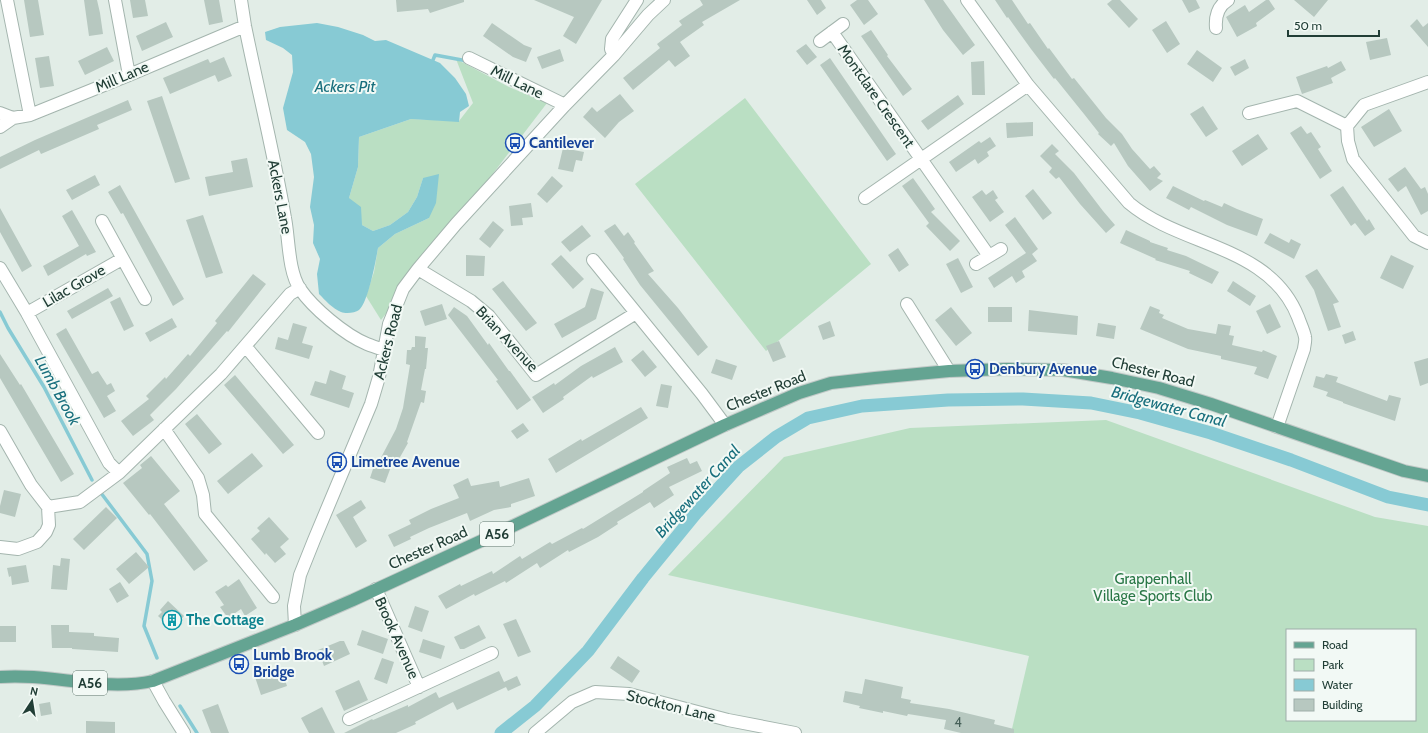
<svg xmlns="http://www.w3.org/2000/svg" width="1428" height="733" viewBox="0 0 1428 733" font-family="Cabin,sans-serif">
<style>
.green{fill:#badfc3;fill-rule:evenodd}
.water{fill:#87cad4}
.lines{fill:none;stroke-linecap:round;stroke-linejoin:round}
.stream{stroke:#87cad4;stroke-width:3.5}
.canal{stroke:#87cad4;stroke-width:13}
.building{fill:#b7c8c0}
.minor-casing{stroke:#a4b5ae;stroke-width:14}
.major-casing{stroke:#c1c9c7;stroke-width:14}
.minor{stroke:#fff;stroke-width:12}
.major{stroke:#64a492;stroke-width:12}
.labels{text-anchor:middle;stroke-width:4;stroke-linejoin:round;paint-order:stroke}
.number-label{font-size:13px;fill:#466058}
.shield{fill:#f2f9f5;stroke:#60766f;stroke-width:1}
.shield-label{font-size:14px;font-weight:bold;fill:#213e36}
.street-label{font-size:15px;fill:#213e36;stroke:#f2f9f5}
.transit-label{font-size:15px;font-weight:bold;fill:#164399;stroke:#f2f9f5;text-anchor:start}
.park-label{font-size:15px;fill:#297746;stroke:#f2f9f5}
.culture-label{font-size:15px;font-weight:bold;fill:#0d838f;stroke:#f2f9f5;text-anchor:start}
.water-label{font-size:16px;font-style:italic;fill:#186f7d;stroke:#f2f9f5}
</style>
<rect width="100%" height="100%" fill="#e2ede7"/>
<!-- green -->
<path class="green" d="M456,59L509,87L547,103L381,320L366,296L374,272L378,248L395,234L429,218L423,178L417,197L408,212L390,225L373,231L362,225L349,198L358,167L359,137L411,119L459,121L473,103Z
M745,98L871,264L766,351L635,184Z
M1106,420L1375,517L1428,526V733H1011L1029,656L668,575L784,457L910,428ZM1287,630H1415V720H1287Z"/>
<!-- water -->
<path class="water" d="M317,23L338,27L363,35L375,41L386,40L440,63L455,78L466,94L469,106L460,112L459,122L411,119L359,137L358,167L349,198L361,207L362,225L373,231L390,225L408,212L417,197L423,178L439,174L436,203L429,218L395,234L378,248C376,260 368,303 359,310C355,313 346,314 341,312C333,309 325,300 319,294L317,274L320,259L313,243L314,225L310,207L314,177L311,154L305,142L287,130L283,108L293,72L292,55L283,48L266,40L265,32L280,27Z"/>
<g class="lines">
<!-- stream -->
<path class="stream" d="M433,60L435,55L462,60L467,62
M0,312L8,328L44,387L92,480
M101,493L147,554L152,581L144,626L157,658
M180,706L197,733"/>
<!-- canal -->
<path class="canal" d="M501,733L535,706L588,651L643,578L697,512L738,467L776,437L808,418L862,406L948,400L1023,399L1091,403L1140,413L1211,433L1291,460L1388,497L1428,505"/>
</g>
<!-- building -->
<path class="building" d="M24,0H38L44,35L30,37Z
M84,0H97L100,13L103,34L89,36Z
M130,0H145L148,16L133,18Z
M204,0H219L223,22L209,25Z
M396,0H464V2L430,13L428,9L397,12Z
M534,0H602L576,44L563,36L574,17Z
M700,0H740L702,22L704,25L680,42L690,56L675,67L669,60L633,90L623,78L660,48L657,44L682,25L679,21L703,5Z
M807,0H821L826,8L817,15Z
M857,0H868L878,14L864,25L850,5Z
M924,0H943L975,45L963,55L943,30Z
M995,0H1012L1028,24L1030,23L1048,49L1049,48L1072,79L1074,78L1106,118L1122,134L1132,149L1150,169L1154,166L1161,174L1157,178L1163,181L1150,191L1128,166L1114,143L1111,146L1098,134L1099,133L1084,114L1055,78L1054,79L1031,49L1008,17L1007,18Z
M1112,0H1120L1138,19L1129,28L1107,4Z
M1182,0H1196L1200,8L1189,13Z
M1266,0H1269L1275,9L1256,23L1257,26L1237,37L1226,17L1245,5L1249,12Z
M1294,0H1328L1314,17Z
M1417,19L1423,27L1428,23V47L1410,26Z
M1166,21L1180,44L1167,53L1152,30Z
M166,22L173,37L142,51L136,36Z
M492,23L524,45L532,48L526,62L513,57L483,36Z
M871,30L888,55L887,56L912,89L903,96L861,36Z
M1387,38L1391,55L1370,60L1366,42Z
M806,44L817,57L807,65L796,51Z
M107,47L114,61L85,75L78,61Z
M560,49L564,61L542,69L537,57Z
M1197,50L1222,68L1213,82L1187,64Z
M49,56L54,86L40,88L35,58Z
M224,57L232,76L218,82L215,75L170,94L163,78L208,59L210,63Z
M830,58L896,154L887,161L820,65Z
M1245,59L1249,68L1235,76L1230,67Z
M984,61L985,95H972L971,62Z
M1341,61L1346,70L1331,78L1333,83L1302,94L1296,77L1327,66L1328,68Z
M620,94L634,111L619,122L605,138L583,117L592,107L597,112Z
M958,95L964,104L928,130L921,121Z
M162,96L190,179L175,183L147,101Z
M128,100L132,110L97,125L99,129L41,154L39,150L0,169V157L35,140Z
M1203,106L1218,129L1206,137L1190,114Z
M1389,109L1402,131L1374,147L1361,127Z
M1033,122V136L1007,138L1006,123Z
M1301,126L1307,134L1311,132L1321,147L1318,149L1332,171L1320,179L1290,133Z
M1258,134L1268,149L1242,166L1232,151Z
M990,137L996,146L987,152L989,156L978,164L975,159L956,172L949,162L979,141L981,143Z
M1052,144L1059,151L1055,154L1074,173L1103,211L1115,225L1106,233L1080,204L1059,177L1056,179L1049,172L1052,168L1040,156Z
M563,148L584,152L582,161L576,160L573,172L558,169Z
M247,158L253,187L209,196L205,177L233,172L231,161Z
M1405,167L1421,189L1425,187L1428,194V211L1421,215L1406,186L1398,192L1388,179Z
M95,175L100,185L72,200L66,190Z
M552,176L563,186L547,203L537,194Z
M913,178L935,209L931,212L960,241L950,251L926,226L929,223L902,186Z
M120,185L184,299L173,306L123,213L121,214L108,192Z
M1173,186L1204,201L1205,200L1222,207L1224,203L1237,209L1263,219L1257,236L1227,225L1191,207L1189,210L1166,198Z
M1343,186L1367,221L1369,219L1375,229L1365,236L1355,223L1351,226L1330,195Z
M1033,189L1052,213L1043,220L1025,196Z
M982,190L986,195L993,190L998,198L995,200L1004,212L990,222L972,197Z
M531,203L533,217L522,218L523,225L511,226L509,206Z
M0,208L32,266L22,272L0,232Z
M72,210L96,252L87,256L86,254L48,276L43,266L79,246L62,216Z
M203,215L223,273L206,278L186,220Z
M1015,217L1038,249L1032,254L1037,261L1022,271L1025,277L1016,283L1012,276L994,288L988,278L1026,253L1005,225Z
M493,221L504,230L490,248L479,239Z
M615,224L624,236L628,232L635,242L634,243L654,271L648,274L678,308L708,347L698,356L640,285L623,259L624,258L604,231Z
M582,225L591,236L570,252L561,242Z
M1126,230L1150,241V242L1168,248L1167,250L1186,256L1219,272L1212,284L1189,273L1190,271L1155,260L1156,259L1120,243Z
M1270,233L1289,243L1291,239L1301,244L1294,259L1264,243Z
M898,248L909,265L899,272L888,255Z
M466,255L485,256L484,276H466Z
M561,255L584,279L573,289L551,264Z
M1391,255L1414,266L1403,289L1380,278Z
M958,258L973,287L961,293L946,264Z
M1317,269L1339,302L1333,304L1341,327L1328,331L1314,290L1305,276Z
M253,274L266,284L228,332L227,331L176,389L150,415L154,420L133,436L121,421L149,399L146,396L165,377L166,379L188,354L190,356L217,323L215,321Z
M503,281L537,323L526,331L492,289Z
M1233,281L1256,296L1250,306L1227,291Z
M108,288L113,296L72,319L67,311Z
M591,288L604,292L596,319L562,338L554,324L585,307Z
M120,297L134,326L124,331L110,302Z
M442,304L447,319L425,326L420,311Z
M1270,304L1281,327L1267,334L1256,311Z
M1150,306L1160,310L1159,313L1164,315L1162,318L1188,329L1216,334L1218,324L1231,326L1229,335L1234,336L1232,345L1262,352L1263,350L1277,356L1268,379L1254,374L1257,367L1221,359V356L1188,349L1140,329Z
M454,307L467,316L488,345L489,343L509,371H510L531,400L517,410L496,381L498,380L448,315Z
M951,307L972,333L956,346L935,320Z
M988,307H1012V322H988Z
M1029,310L1078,316L1077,335L1028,331Z
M172,318L177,327L150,342L145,333Z
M830,321L835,336L823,340L818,326Z
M293,323L307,327L302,343L313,346L309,359L275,349L278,337L288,340Z
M1098,323L1116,326L1114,339L1096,336Z
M66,328L92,374L98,371L107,385L111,383L115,391L107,396L116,411L104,418L56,334Z
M1353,331L1356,340L1345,344L1342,335Z
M415,336L426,337L425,348H428L426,369H425L421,390L426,391L424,403L421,402L407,442L408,443L395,466L392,464L385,483L370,478L374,466L376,467L396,429L403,408L410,365L406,364L407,350H411L412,347H415Z
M779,341L786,357L773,362L766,346Z
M615,347L623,362L593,378L592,376L563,397L564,399L543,413L532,397L554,383L555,385L581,366Z
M643,350L657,367L645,377L631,360Z
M0,354L20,385L21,384L74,474L61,482L0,378Z
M1428,358V383L1420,386L1414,362Z
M716,359L737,366L732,380L711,373Z
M330,370L346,376L342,389L354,393L349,408L310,395L315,381L326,384Z
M1326,374L1338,377L1336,382L1387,401L1389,395L1401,398L1395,421L1343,403V402L1326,396L1328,392L1313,387L1316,376L1324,378Z
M235,375L294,445L283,454L224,385Z
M661,384L672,386L668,408L656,406Z
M641,407L648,418L556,473L548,459L581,439L582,441Z
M197,414L222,444L209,454L185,424Z
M523,423L529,431L517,439L511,431Z
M252,453L263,466L228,494L217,481Z
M151,456L180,491L164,504L208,561L194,571L150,514L149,515L123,483L142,468L140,465Z
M687,458L690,464L697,461L702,471L669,487L674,495L654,508L650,502L617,522L618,524L598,537L569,552L568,550L540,568L537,563L506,583L505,581L475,596L474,594L446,609L438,596L460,584L461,586L492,571L493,574L520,556L522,559L550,542L552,544L582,528L583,529L643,492V491L670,473L667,467Z
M468,478L471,486L499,481L500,487L529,478L535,496L511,504V507L494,510L470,521L467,513L429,528L410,537L411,539L394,547L388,535L411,524L409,520L431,509L459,498L453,485Z
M4,490L21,494L15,517L0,513V506Z
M361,500L366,508L353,517L367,541L356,548L336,515Z
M106,507L117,518L84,550L73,539Z
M269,517L289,539L280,547L286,554L275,563L266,553L265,555L251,539L260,531L257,528Z
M136,552L149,567L129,584L116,569Z
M61,558L70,559L67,590L51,589L53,565L60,566Z
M26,565L29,582L12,585L11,576L9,577L7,568Z
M239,579L257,608L245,616L241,609L228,618L220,607L224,605L215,592L226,585L228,587Z
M120,582L129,596L117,603L109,589Z
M168,601L184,616L172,629L158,616L162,612L160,610Z
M415,606L429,611L422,632L408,627Z
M516,619L531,652L518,657L503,624Z
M51,625H69V632L94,633V636L119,638L118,652L72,649V648H52Z
M479,625L486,638L464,649H460L454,637Z
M0,626H16V642H0Z
M362,630L388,639L383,654L357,645Z
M423,639L445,646L441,659L419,652Z
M340,641H344L350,654L324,666L318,650Z
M618,656L640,671L632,683L610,668Z
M382,658L394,662L387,684L374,679Z
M281,668L287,686L261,695L255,677Z
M499,671L504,682L517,676L521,685L508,691L506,687L457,710L453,702L415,722L416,724L396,733H344L372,719L373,720L408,705V707L436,692L439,698Z
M865,679L903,687L901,698L911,700L910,703L949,709L995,720L994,724L1014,729V733H961L944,729L946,720L908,714L907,716L883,711V713L859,708L860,706L843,702L845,691L862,694Z
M359,680L368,700L344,711L335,691Z
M50,702L52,714L41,716L39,704Z
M218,704L229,733H211L202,710Z
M322,707L335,733H309L301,718Z
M86,721L115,722V733H86Z"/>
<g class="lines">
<!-- minor casing -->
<g class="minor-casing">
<path id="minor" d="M7,0L30,115
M115,0L129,75
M241,0L245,26C258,90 274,154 285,218C289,238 288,271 300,289C313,308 345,335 367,344C372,346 378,348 384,350
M967,0L1028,85L1129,203C1181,247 1270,245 1298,317C1300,323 1304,331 1305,337C1306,341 1304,346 1304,349L1277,427
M1216,28C1215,16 1218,6 1228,0
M832,32L989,256
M820,41L843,24
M614,55L611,49L612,39L637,0
M469,58L565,105
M1428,82L1364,105L1347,126L1348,141L1353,159L1414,236L1428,243
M0,113L13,118
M1249,113L1297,101L1347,126
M0,127L13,118L30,115L129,75L245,26
M865,198L1028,85
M102,221L145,299
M593,260L702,394L725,425
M976,264L1001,249
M0,268L27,313L109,463L119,473
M418,269L471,301L489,316L536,375L636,313
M907,304L949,371
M27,313L122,259
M246,347L318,433
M164,429L198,478L203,495L205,514L273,597
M0,431L31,485L48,507
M48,507L80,502L119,473L221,374L290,294L300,288
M0,547L18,549L37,542L46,532L49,525L48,507
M376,589L419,687
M295,625L294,606L300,575L314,540L371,404L379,377L389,324L403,289L418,269L456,224L565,105L614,55L648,15L664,0
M153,681L164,701L184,733
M349,719L492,653
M535,733L572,702L595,692L629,694L728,720L795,733"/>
</g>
<!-- major casing -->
<g class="major-casing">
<path id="major" d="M0,677C51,673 103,692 153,681L295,625L353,600L494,535L725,425L799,393L831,383L875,378L949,371L1007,369L1063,370L1112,378L1159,388L1211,404L1404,471L1428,476"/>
</g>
<!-- minor -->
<use href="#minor" class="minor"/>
<!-- major -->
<use href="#major" class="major"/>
</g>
<!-- icons -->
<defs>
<g id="bus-ring" transform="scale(1)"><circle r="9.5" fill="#f2f9f5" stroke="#1a4fb4" stroke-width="1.5"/><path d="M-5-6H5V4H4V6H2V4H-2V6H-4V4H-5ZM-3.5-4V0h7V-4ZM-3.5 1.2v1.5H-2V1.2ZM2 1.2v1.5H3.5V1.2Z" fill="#1a4fb4"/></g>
<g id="building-ring" transform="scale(1)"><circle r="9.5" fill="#f2f9f5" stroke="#0f9aa8" stroke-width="1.5"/><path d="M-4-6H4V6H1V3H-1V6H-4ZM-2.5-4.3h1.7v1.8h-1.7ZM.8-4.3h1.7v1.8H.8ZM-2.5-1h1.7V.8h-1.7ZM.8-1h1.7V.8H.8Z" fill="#0f9aa8"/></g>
</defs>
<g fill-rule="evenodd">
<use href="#bus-ring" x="515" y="143"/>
<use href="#bus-ring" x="975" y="369"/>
<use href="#bus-ring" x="337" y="462"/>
<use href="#building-ring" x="172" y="620"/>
<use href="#bus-ring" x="239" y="664"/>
</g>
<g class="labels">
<!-- number labels -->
<g class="number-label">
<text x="958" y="727">4</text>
</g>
<!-- shield labels -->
<g class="shield">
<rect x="480" y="522" width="34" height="24" rx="3"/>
<rect x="73" y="671" width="34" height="24" rx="3"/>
</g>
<g class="shield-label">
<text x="497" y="539">A56</text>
<text x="90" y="688">A56</text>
</g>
<!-- street labels -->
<g class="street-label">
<text transform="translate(122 77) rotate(-23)" y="5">Mill Lane</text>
<text transform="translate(517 82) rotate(26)" y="5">Mill Lane</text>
<text transform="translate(876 96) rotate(55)" y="5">Montclare Crescent</text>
<text transform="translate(280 197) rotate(79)" y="5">Ackers Lane</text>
<text transform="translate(74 286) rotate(-30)" y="5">Lilac Grove</text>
<text transform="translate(507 339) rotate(47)" y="5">Brian Avenue</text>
<text transform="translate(388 342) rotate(-76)" y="5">Ackers Road</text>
<text transform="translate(1153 372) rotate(14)" y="5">Chester Road</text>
<text transform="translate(766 391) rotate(-22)" y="5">Chester Road</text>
<text transform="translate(428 548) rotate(-24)" y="5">Chester Road</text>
<text transform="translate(397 638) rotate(66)" y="5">Brook Avenue</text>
<text transform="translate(671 706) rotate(14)" y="5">Stockton Lane</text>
</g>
<!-- transit labels -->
<g class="transit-label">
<text x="529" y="148">Cantilever</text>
<text x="989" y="374">Denbury Avenue</text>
<text x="351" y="467">Limetree Avenue</text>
<text x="253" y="660">Lumb Brook<tspan x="253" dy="17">Bridge</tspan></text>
</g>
<!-- park labels -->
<g class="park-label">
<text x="1153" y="584">Grappenhall<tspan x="1153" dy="17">Village Sports Club</tspan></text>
</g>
<!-- culture labels -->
<g class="culture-label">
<text x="186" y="625">The Cottage</text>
</g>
<!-- water labels -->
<g class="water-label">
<text x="345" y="92">Ackers Pit</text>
<text transform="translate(58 390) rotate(61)" y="6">Lumb Brook</text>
<text transform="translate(1169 406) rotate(15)" y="6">Bridgewater Canal</text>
<text transform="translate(697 491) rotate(-48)" y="6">Bridgewater Canal</text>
</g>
</g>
<!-- legend -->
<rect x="1286" y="629" width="130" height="92" fill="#f2f9f5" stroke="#9eaea9"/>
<rect x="1294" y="642" width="20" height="6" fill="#64a492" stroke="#9eaea9"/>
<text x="1322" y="649" font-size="12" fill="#213e36">Road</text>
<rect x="1294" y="659" width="20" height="12" fill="#badfc3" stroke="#9eaea9"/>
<text x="1322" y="669" font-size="12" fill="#213e36">Park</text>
<rect x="1294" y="679" width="20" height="12" fill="#87cad4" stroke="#9eaea9"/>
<text x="1322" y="689" font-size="12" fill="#213e36">Water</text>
<rect x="1294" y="699" width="20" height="12" fill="#b7c8c0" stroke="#9eaea9"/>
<text x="1322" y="709" font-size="12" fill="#213e36">Building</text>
<!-- north arrow -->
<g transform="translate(32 701) rotate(12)" stroke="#f2f9f5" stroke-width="3" paint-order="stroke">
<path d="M0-3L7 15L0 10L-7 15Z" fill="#213e36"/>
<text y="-6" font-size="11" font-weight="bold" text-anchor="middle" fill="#213e36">N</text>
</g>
<!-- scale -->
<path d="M1288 30v6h91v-6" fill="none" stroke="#213e36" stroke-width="2"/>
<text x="1294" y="30" font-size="12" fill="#213e36" stroke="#f2f9f5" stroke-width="3" paint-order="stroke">50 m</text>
</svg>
